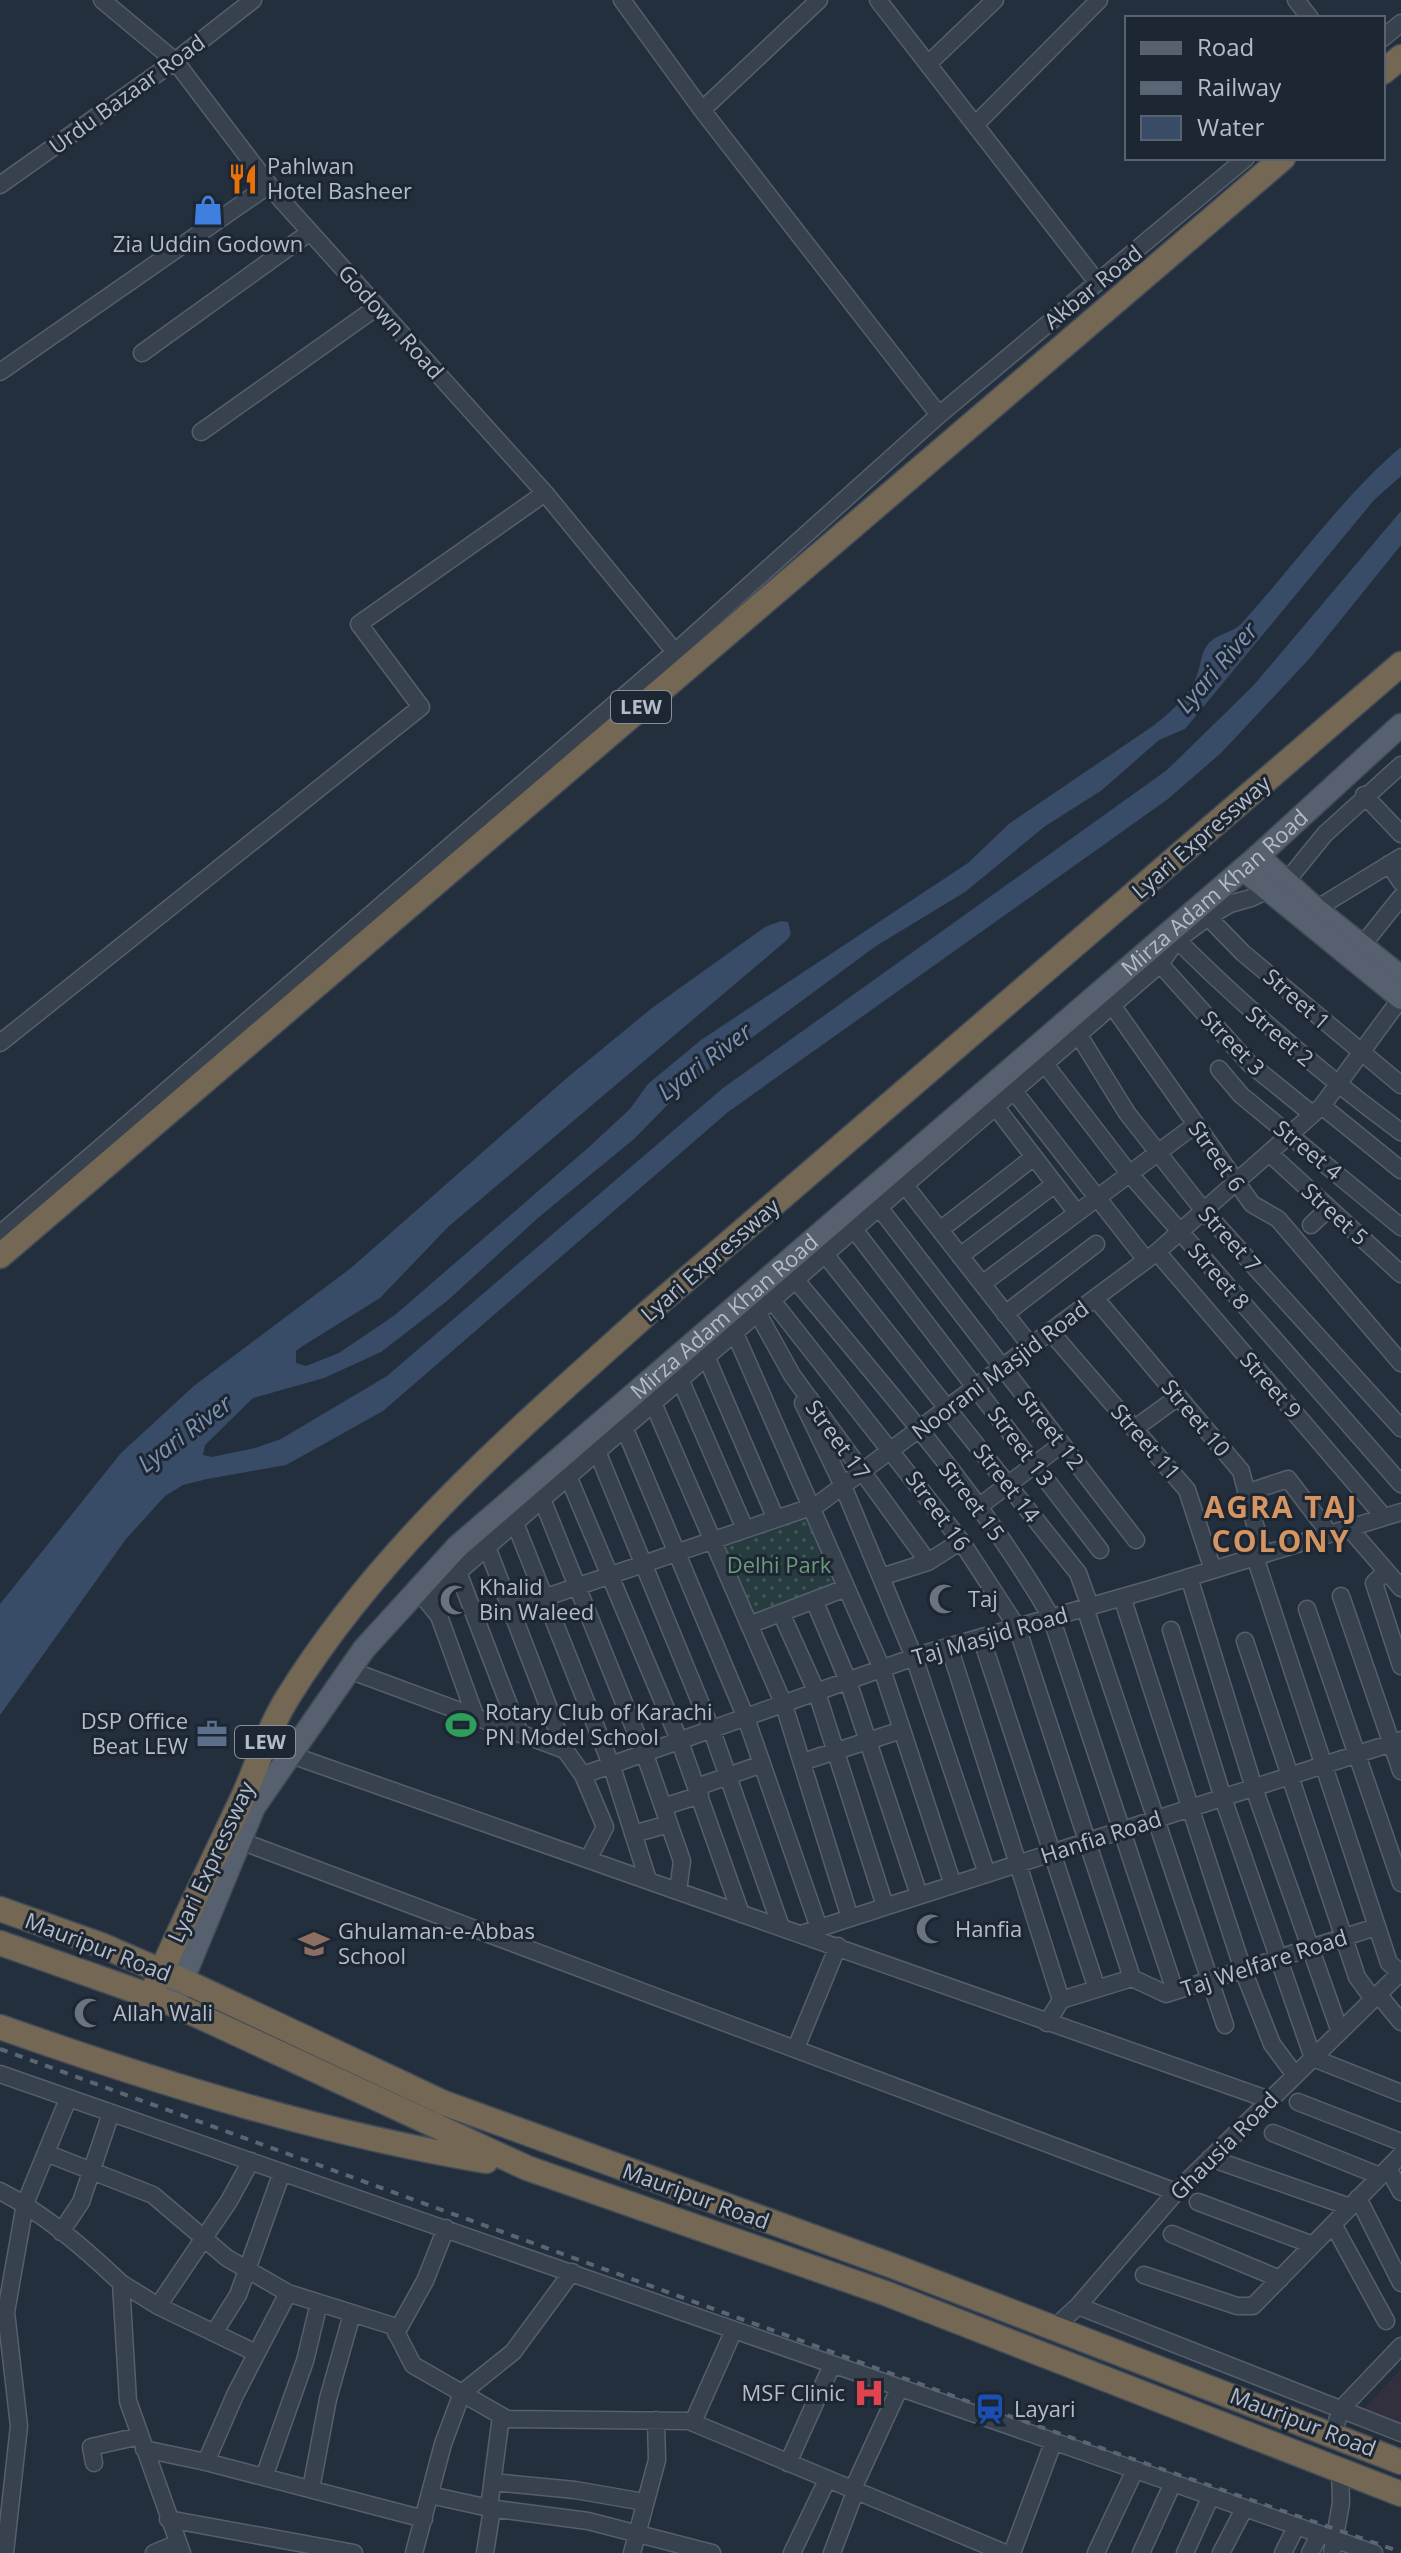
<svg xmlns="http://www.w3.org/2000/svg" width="1401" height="2553" viewBox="0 0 1401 2553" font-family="'Open Sans',sans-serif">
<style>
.medical{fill:#32303f}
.grass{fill:url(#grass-dots)}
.water{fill:#394c67}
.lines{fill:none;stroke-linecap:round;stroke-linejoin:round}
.minor-casing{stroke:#565f6c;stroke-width:19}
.major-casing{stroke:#414a57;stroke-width:25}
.highway-casing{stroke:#434c59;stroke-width:27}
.minor{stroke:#38414e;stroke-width:16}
.major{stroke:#56606e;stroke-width:22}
.highway{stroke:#746855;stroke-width:24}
.rail{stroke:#5a6575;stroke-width:4;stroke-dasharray:8 8;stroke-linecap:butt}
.labels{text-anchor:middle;stroke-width:6;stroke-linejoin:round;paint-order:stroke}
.shield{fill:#1d2633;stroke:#878f9c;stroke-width:2}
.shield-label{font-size:20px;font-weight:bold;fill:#b4bcc9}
.street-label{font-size:22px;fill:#b4bcc9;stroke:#1d2633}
.poi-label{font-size:22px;fill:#b4bcc9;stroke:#1d2633;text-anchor:start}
.park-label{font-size:22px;fill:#6b9a76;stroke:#1d2633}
.water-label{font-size:24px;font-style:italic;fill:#7c92b1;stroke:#1d2633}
.district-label{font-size:30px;font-weight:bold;letter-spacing:2px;fill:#d59563;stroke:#1d2633}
</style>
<defs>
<pattern id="grass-dots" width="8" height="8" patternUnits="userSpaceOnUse" patternTransform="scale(2)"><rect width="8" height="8" fill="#263c3f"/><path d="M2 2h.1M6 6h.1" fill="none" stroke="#435659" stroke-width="1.8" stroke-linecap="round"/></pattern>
</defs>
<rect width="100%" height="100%" fill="#242f3e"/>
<!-- medical -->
<path class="medical" d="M1401,2369V2428L1360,2413Z"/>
<!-- grass -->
<path class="grass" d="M809,1508L845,1589L749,1625L712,1540Z"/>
<!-- water -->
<path class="water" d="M1401,447V476L1374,500L1185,729L1159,740L1102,790L1044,827L965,892L876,946L685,1087L634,1139L539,1217L447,1301L381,1352L324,1378L253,1398L205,1445L203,1455L212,1457L255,1448L281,1439L387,1376L723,1088L1167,770L1253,686L1401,511V545L1310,658L1221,753L1168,799L728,1112L383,1411L286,1465L207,1479L183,1485L165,1496L126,1539L0,1715V1604L121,1453L195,1385L351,1268L568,1077L652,1008L765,927L781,921L788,922L791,934L787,940L448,1227L380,1298L301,1347L296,1351V1363L306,1366L339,1353L395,1315L589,1147L630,1109L648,1084L701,1040L968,863L1010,823L1153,726C1169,714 1185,699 1194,682C1201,670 1200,651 1210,642C1219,633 1232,633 1241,624C1295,565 1340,499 1401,447Z"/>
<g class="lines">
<!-- minor casing -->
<g class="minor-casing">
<path id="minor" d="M102,0L175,61L276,194L545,493L675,652
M622,0L702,110L939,415
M878,0L1097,282
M1296,0L1310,18
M1383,38L1401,23
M928,64L995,0
M702,110L819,0
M975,125L1099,0
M0,185L175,61L253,0
M142,353L310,232
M0,372L269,185
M201,432L377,307
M1364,795L1401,834
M1389,864L1401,882
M1316,909L1401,857
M1202,911L1243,953L1401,1085
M1169,932C1242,1005 1318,1071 1401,1132
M1361,947L1401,897
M1160,964L1249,1063L1312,1114
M1112,1005L1252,1204L1278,1219L1401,1363
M1078,1034L1127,1113L1204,1211L1401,1428
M0,1043L421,707L359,624L545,493
M1044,1063L1128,1172L1401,1484
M1219,1069L1241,1095L1401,1227
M1013,1090L1146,1260
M1322,1106L1401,1170
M1269,1153L1401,1274
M904,1184L1030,1345
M878,1206L1136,1540
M1077,1213L1195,1125
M1311,1225L1329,1208
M853,1228L1100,1550
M940,1230L1034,1157
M0,1234L675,652L939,415L1246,158
M1157,1252L1384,1517
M824,1253L1078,1573L1090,1606
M960,1256L1055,1184
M795,1279C884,1387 981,1495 1051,1617L1175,1991
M982,1284L1077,1213L995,1106
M1095,1298L1241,1471L1263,1555
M771,1299L961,1541L1017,1627L1132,1978
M757,1312L792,1375L928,1562
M1005,1314L1096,1244
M734,1331L882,1669L953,1885
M1050,1331L1187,1490L1213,1570
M706,1356L776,1519
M680,1379L745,1529
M810,1399L803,1403L843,1486L914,1657L987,1874
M653,1403L784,1705L850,1918
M624,1427L746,1718L819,1928
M1134,1429L1178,1397
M597,1451L712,1731L781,1927
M568,1476L680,1742L741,1914
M1246,1493L1288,1479L1330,1534
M542,1499L645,1755L682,1861L678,1891
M977,1508L1062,1444
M515,1523L612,1767L648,1880
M1349,1528L1401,1588
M487,1547L565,1750
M1255,1557L1389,1963L1401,1973
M1386,1571L1374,1583L1401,1666
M458,1572L520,1734
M881,1577L928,1562L961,1541
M1189,1577L1254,1788L1340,2032
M421,1594L439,1616L476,1718
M1341,1596L1401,1771
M1122,1597L1243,1970L1272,2044L1295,2075
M426,1600L1160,964L1177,940L1208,917L1230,904L1251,898L1286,882L1325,834L1401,765
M814,1600L848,1681L919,1895
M1085,1608L1225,2025
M511,1609L817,1505L1157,1252L1322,1106L1401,998
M1307,1609L1401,1883
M781,1613L817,1693L885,1906
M749,1625L846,1588
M1171,1630L1223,1798L1313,2058L1401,2093
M981,1637L1097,1989
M1245,1641L1357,1977L1373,1999
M949,1646L1061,2000L1047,2023
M349,1670L565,1750L583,1775L605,1827L589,1858
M263,1745L1270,2100
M802,1762L902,1730
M583,1775L923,1654L1151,1589L1401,1512
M697,1787L762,1764
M663,1807L700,1795
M633,1834L669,1824
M238,1840L1176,2192
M801,1934L1401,1740
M1378,1994L1401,2022
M1061,2000L1132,1978L1166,1994L1376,1927
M796,2048L838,1946
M0,2074L1374,2553
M1298,2102L1401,2142
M1273,2133L1380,2176
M46,2153L153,2195L227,2258L288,2293L393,2326L413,2365L507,2419L689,2421L1005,2553
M1210,2158L1350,2207
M1388,2168L1401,2192
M0,2191C45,2214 84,2248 121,2283L128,2401L182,2553
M1358,2198L1401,2283
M1198,2202L1313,2245
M1333,2224L1386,2321
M61,2232L81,2202L111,2113
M1172,2234L1280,2279
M1144,2275L1237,2306H1253L1401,2155
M121,2283L158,2306L256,2353
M158,2306L229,2201L251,2161
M1078,2306L1401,2433
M1055,2327L1078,2306L1176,2192L1401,1972
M214,2333L238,2295L282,2172
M396,2333L425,2281L446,2228
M693,2422L734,2330
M1333,2433L1341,2409L1401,2346
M144,2449L206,2462L424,2519
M206,2462L235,2395L288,2293
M94,2463L91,2447L140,2436
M788,2463L832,2365
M264,2477L305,2361L319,2303
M493,2482L575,2490L644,2502
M311,2489L328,2399L352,2314
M852,2491L899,2389
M430,2495L489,2508L588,2521L712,2553
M489,2508L501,2416
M168,2519L354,2553
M5,2553L19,2426L6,2312L25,2204L68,2099
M154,2553L176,2544
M414,2553L443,2444L462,2393L513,2352L572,2272
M485,2553L492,2509
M632,2553L657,2460L656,2420
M792,2553L827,2480
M832,2553L855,2492
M1012,2553L1053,2443
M1096,2553L1134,2472
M1141,2553L1172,2485
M1185,2553L1210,2498
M1221,2553L1244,2509
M1283,2553L1296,2527
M1310,2553L1319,2535
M1332,2553L1341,2503L1340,2469"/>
</g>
<!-- major casing -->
<g class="major-casing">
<g id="major">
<path d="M1258,856L1316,909L1401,977"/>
<path d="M1243,869L1401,998"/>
<path id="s1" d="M176,1996L254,1807L364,1649L458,1546L1258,856L1401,725"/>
</g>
</g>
<!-- highway casing -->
<g class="highway-casing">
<path id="highway" d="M1383,72L1401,57
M0,1256L1283,158
M0,1909L101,1945L182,1980L444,2103L893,2266L1401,2462
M0,1943L173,2004L527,2168L885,2293L1401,2494
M151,1995C180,1928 212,1863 243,1797C258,1764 268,1729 288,1697C383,1544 520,1428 652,1309L1401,664
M0,2027C159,2083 320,2133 486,2161"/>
</g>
<!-- minor -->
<use href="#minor" class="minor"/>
<!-- major -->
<use href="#major" class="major"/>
<!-- highway -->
<use href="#highway" class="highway"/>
<!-- rail -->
<path class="rail" d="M0,2049L983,2407L1401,2552"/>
</g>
<!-- icons -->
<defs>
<g id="restaurant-bare" transform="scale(2.4)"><path d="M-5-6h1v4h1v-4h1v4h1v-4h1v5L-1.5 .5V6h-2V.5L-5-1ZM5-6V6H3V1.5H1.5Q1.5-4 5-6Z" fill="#e8710a" stroke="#1d2633" stroke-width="2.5" paint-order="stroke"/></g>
<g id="shop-bare" transform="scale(2.4)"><path d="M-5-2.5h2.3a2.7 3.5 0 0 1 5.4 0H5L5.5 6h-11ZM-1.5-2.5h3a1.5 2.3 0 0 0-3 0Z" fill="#3f7fe0" stroke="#1d2633" stroke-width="2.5" paint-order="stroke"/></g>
<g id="mosque-bare" transform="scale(2.4)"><path d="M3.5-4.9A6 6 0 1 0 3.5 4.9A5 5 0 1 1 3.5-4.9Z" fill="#6b7280" stroke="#1d2633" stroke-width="2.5" paint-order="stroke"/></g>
<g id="stadium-bare" transform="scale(2.4)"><path d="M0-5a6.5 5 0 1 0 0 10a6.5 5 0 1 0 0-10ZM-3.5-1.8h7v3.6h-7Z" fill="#2e9e5b" stroke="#1d2633" stroke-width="2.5" paint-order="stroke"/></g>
<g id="office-bare" transform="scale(2.4)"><path d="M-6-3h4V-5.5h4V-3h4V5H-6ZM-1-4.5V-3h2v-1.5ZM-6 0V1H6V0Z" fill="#5c6f8a" stroke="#1d2633" stroke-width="2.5" paint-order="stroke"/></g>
<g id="school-bare" transform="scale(2.4)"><path d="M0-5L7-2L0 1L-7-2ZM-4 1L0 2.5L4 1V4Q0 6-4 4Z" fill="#8d6e63" stroke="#1d2633" stroke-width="2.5" paint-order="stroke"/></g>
<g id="hospital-bare" transform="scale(2.4)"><path d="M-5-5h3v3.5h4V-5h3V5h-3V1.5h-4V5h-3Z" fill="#e0444e" stroke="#1d2633" stroke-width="2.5" paint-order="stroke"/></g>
<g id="station-bare" transform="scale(2.4)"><path d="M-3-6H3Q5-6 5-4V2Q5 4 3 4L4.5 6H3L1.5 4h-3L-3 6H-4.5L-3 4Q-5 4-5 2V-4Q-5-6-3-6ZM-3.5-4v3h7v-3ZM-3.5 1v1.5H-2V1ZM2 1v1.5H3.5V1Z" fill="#1a4fb4" stroke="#1d2633" stroke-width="2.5" paint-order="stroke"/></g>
</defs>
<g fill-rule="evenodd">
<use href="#restaurant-bare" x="243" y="179"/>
<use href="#shop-bare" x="208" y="210"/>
<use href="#mosque-bare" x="944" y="1599"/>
<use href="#mosque-bare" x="455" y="1600"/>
<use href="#stadium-bare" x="461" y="1725"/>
<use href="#office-bare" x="212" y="1734"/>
<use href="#mosque-bare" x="931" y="1929"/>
<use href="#school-bare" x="314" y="1944"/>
<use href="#mosque-bare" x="89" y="2013"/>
<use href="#hospital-bare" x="869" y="2393"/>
<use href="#station-bare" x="990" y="2409"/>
</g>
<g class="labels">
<!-- shield labels -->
<g class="shield">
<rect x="611" y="691" width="60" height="32" rx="6"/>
<rect x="235" y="1726" width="60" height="32" rx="6"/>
</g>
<g class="shield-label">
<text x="641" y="714">LEW</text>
<text x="265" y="1749">LEW</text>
</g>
<!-- street labels -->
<g class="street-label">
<text transform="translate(127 94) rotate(-36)" y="8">Urdu Bazaar Road</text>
<text transform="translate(1093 287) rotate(-39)" y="8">Akbar Road</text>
<text transform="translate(391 322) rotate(48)" y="8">Godown Road</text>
<text transform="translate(1201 837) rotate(-41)" y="8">Lyari Expressway</text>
<text dy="8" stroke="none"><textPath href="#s1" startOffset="1536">Mirza Adam Khan Road</textPath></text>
<text transform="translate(1297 999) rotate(41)" y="8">Street 1</text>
<text transform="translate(1280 1036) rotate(40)" y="8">Street 2</text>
<text transform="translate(1233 1043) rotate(46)" y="8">Street 3</text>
<text transform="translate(1308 1150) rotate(39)" y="8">Street 4</text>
<text transform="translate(1217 1156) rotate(55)" y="8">Street 6</text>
<text transform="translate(1335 1214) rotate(42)" y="8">Street 5</text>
<text transform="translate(1230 1239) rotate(48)" y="8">Street 7</text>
<text transform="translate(710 1260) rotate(-41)" y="8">Lyari Expressway</text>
<text transform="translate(1219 1276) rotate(49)" y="8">Street 8</text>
<text dy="8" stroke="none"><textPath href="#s1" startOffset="888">Mirza Adam Khan Road</textPath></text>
<text transform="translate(1000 1370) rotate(-37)" y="8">Noorani Masjid Road</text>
<text transform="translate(1271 1385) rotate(49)" y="8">Street 9</text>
<text transform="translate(1196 1418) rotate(50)" y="8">Street 10</text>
<text transform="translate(1051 1430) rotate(52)" y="8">Street 12</text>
<text transform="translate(838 1440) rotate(54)" y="8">Street 17</text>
<text transform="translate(1146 1442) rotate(49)" y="8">Street 11</text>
<text transform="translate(1021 1446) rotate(53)" y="8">Street 13</text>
<text transform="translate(1007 1483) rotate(52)" y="8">Street 14</text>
<text transform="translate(972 1501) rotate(53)" y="8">Street 15</text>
<text transform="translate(938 1511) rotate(54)" y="8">Street 16</text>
<text transform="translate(990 1636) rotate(-16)" y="8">Taj Masjid Road</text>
<text transform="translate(1101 1837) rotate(-18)" y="8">Hanfia Road</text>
<text transform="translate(211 1862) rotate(-65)" y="8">Lyari Expressway</text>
<text transform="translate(98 1947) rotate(21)" y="8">Mauripur Road</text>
<text transform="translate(1264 1963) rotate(-18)" y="8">Taj Welfare Road</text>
<text transform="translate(1224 2146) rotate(-45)" y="8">Ghausia Road</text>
<text transform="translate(696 2196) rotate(20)" y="8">Mauripur Road</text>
<text transform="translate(1303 2422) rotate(21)" y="8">Mauripur Road</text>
</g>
<!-- poi labels -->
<g class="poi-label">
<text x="267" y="174">Pahlwan<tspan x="267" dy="25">Hotel Basheer</tspan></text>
<text x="208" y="252" text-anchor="middle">Zia Uddin Godown</text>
<text x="479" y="1595">Khalid<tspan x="479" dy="25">Bin Waleed</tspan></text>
<text x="968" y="1607">Taj</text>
<text x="485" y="1720">Rotary Club of Karachi<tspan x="485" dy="25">PN Model School</tspan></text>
<text x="188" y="1729" text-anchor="end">DSP Office<tspan x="188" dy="25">Beat LEW</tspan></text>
<text x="955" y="1937">Hanfia</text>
<text x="338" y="1939">Ghulaman-e-Abbas<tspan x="338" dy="25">School</tspan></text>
<text x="113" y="2021">Allah Wali</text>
<text x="845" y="2401" text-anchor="end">MSF Clinic</text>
<text x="1014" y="2417">Layari</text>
</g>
<!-- park labels -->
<g class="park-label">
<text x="779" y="1573">Delhi Park</text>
</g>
<!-- water labels -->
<g class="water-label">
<text transform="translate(1217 668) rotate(-49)" y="8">Lyari River</text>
<text transform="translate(705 1062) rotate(-37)" y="8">Lyari River</text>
<text transform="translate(185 1434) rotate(-37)" y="8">Lyari River</text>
</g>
<!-- district labels -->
<g class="district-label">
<text x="1281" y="1518">AGRA TAJ<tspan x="1281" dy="34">COLONY</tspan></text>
</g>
</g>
<!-- legend -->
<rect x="1125" y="16" width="260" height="144" fill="#1d2633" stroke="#59626f" stroke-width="2"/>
<rect x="1141" y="42" width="40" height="12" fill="#56606e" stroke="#59626f" stroke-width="2"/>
<text x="1197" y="56" font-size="24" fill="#b4bcc9">Road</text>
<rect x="1141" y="82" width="40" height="12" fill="#5a6575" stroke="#59626f" stroke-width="2"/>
<text x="1197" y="96" font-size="24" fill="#b4bcc9">Railway</text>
<rect x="1141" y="116" width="40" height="24" fill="#394c67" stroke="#59626f" stroke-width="2"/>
<text x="1197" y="136" font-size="24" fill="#b4bcc9">Water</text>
</svg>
